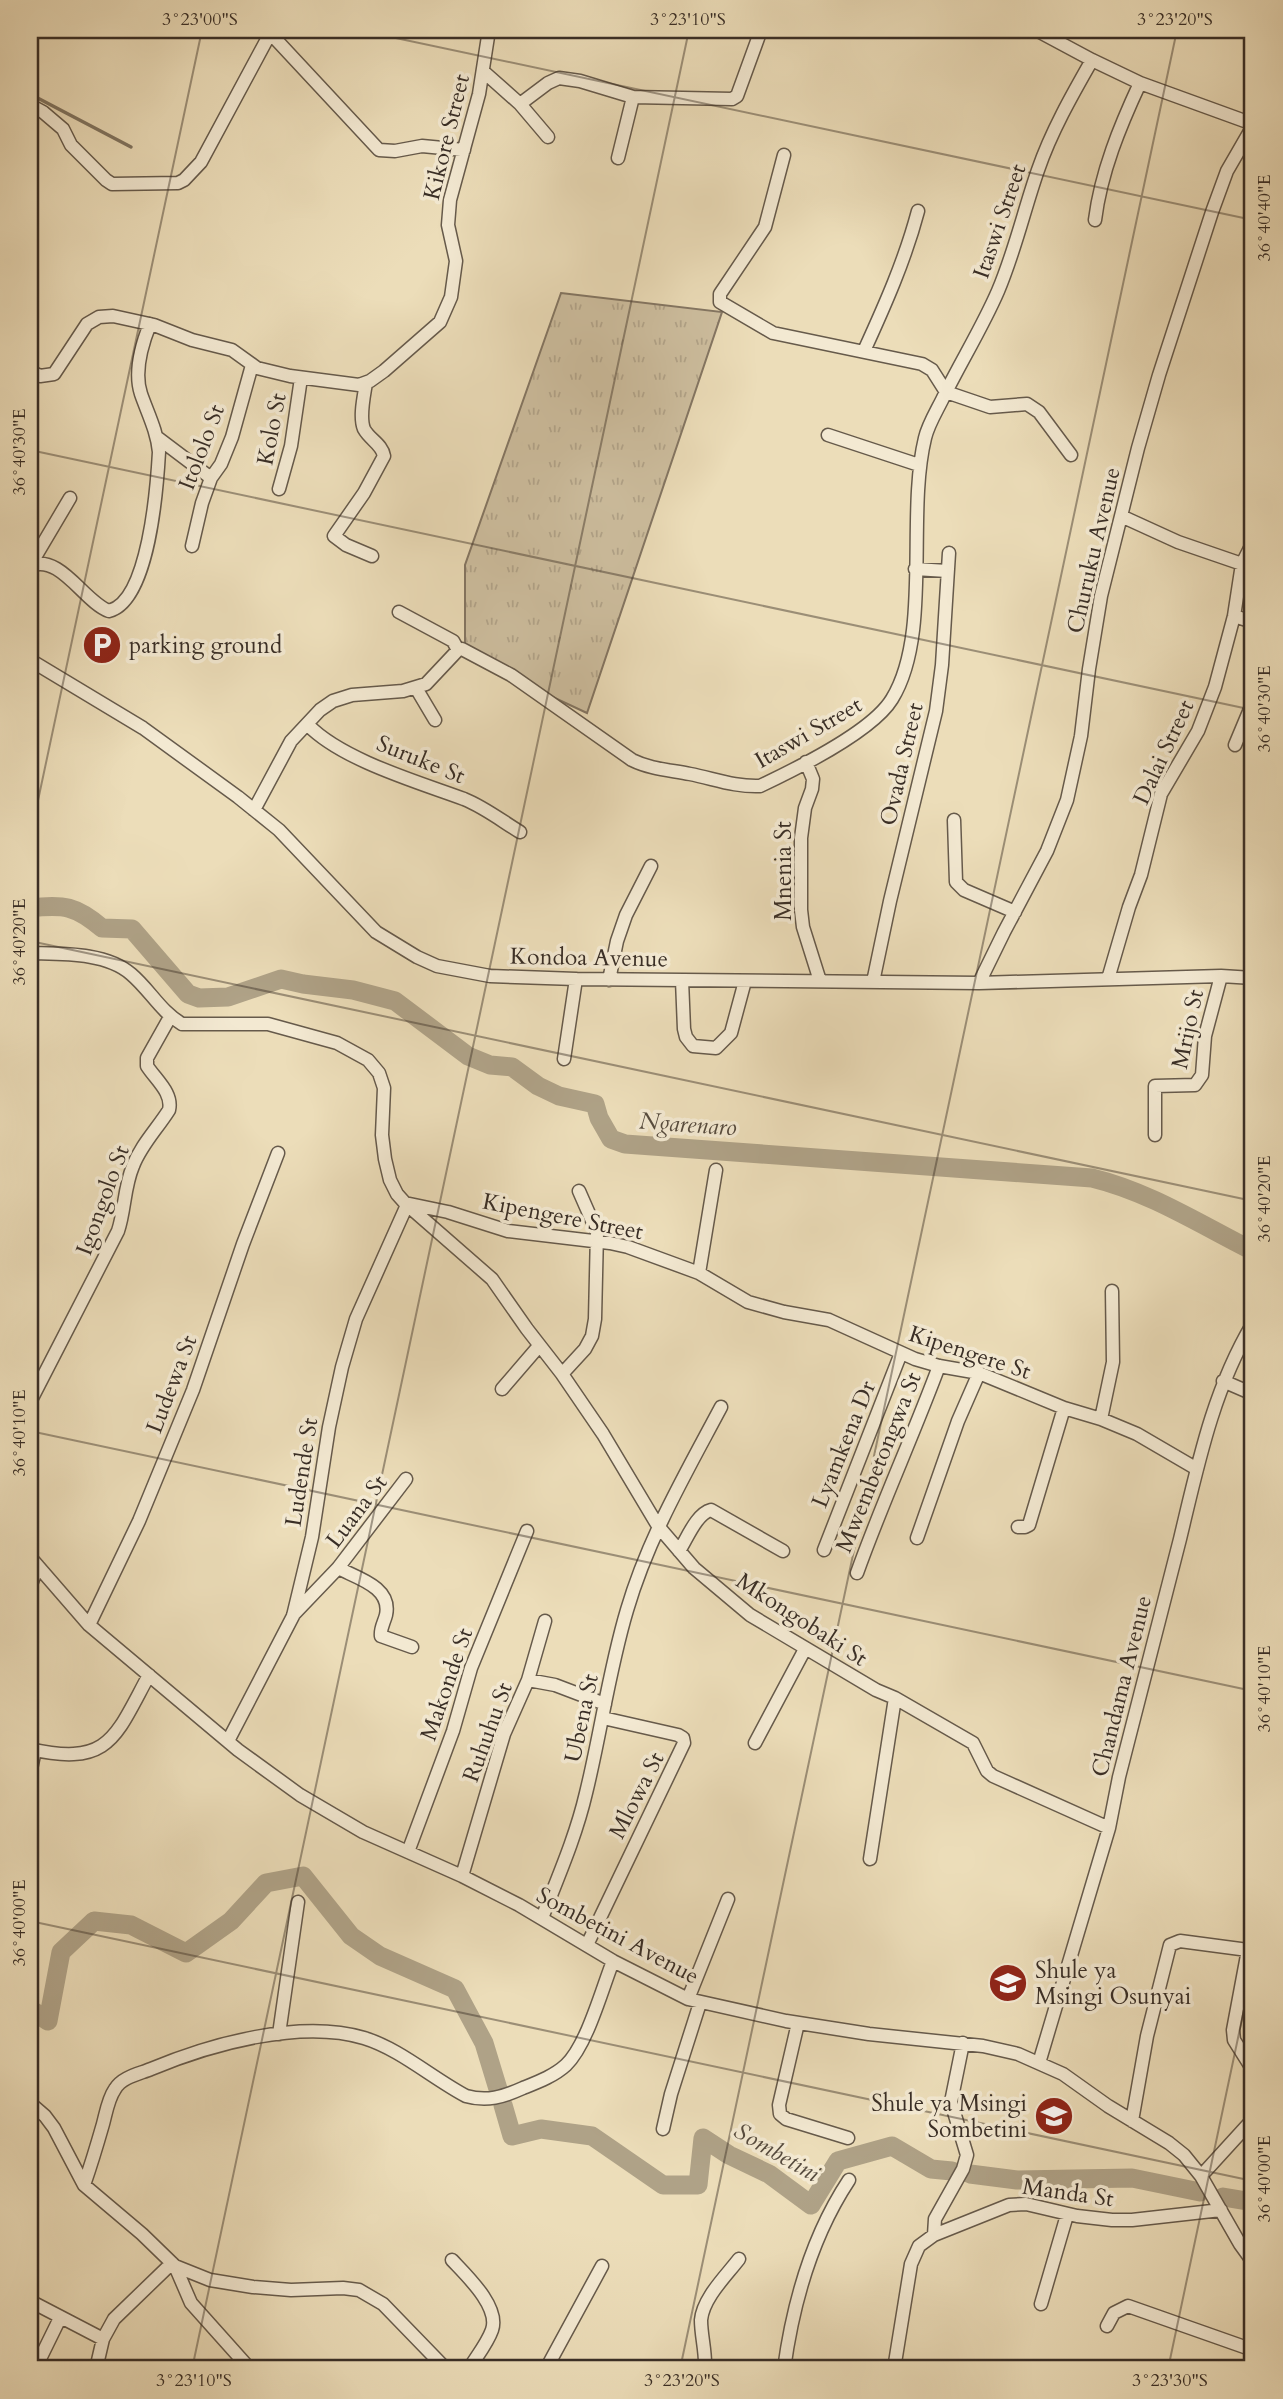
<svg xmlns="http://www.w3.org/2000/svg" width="1283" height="2399" viewBox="0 0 1283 2399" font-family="Cardo,serif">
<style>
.grass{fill:url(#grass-tufts);stroke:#847663;stroke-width:2}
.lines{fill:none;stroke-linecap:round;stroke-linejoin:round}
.stream{stroke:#807460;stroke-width:3.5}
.river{stroke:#afa287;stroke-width:19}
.minor-casing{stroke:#665a4b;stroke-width:15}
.minor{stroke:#f3e9d2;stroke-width:12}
.ticks{fill:none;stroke:#392e26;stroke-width:2;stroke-opacity:0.45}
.labels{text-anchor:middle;stroke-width:7;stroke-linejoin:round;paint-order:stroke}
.street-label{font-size:23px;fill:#392e26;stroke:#f3e9d2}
.poi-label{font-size:23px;fill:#392e26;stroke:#f3e9d2;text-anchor:start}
.water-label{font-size:24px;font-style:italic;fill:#564b3e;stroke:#f3e9d2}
.neatline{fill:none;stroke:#392e26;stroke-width:2.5}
.ticks-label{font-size:18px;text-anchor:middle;fill:#392e26}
</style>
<defs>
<pattern id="grass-tufts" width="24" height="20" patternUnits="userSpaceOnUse" patternTransform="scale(1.75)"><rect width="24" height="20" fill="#cebfa0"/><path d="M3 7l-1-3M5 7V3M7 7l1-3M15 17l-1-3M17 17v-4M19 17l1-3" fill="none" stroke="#b2a48a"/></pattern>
</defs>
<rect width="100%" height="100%" fill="#ecddb9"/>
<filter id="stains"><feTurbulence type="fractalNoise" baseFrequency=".00286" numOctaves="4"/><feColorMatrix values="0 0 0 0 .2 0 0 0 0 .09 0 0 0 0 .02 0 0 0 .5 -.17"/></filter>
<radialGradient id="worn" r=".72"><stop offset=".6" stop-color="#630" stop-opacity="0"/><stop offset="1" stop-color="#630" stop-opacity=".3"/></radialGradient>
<!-- grass -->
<path class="grass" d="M561,293L722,312L587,713L465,656V565Z"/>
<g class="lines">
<!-- stream -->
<path class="stream" d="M30,94L131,147"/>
<!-- river -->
<path class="river" d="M30,908C64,904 76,906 102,928L132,929L188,994L199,998L228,997L281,979L303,984L353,990L395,1001L468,1056L490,1065L512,1067L538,1086L559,1096L595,1104L599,1118L611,1139L625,1144L1092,1178C1150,1192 1201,1225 1253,1251
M30,2009L48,2021L61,1952L94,1921L131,1925L186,1953L231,1921L266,1883L303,1876L351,1936L380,1956L455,1989L484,2043L498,2089
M503,2105L512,2136L541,2129L592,2136L663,2185H698L703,2138L729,2155L769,2174L811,2205L838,2161L892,2146L931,2169L952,2171
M970,2174L1017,2180L1132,2178L1200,2192
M1223,2197L1253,2202"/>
<!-- minor casing -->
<g class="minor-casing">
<path id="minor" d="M1036,30L1092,60L1140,83L1253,124
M270,33L379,150L395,151L422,146L464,150
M484,72L520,104L548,137
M520,104L548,83L559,78L580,81L633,97L732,99L737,96L761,30
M30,105L43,112L63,129L71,145L106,180L112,184L178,183L184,180L201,162L272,30
M784,155L765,227L720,294V302L773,333L922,364L932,370L946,392L990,407L1027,404L1039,412L1071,455
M618,158L633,97
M1095,220C1101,172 1120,126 1140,83
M864,351C885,305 905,260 918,211
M30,371L40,376L54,374L87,324L99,317L113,316L154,325L192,340L232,350L257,368L290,376L359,385L370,381L384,371L440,322L451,297L456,261L448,225L450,200L479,94L489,30
M366,383C364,396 359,417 364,429C370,440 382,444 384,456L364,493L334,536L346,545L372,556
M828,435L919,465
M158,438L211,478
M279,489L291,446L301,378
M1121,516L1178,542L1242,564
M192,546L202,503L211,478L221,464L232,437L252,365
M31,564L70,498
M30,566C60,553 84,602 109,611C149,601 157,487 159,452C157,431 148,414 141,394C134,373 142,344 150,324
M915,569L947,571
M399,612L453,641L458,650
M1234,616L1253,622
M30,660L143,728L238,797L279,830L376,932L417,957L437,966L490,976L576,979L979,983L1221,976L1253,978
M416,688L435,720
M308,725C342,760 418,782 464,799C484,807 502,821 520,832
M1235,745L1253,702
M806,762L813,779L812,789L805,808L801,838V910L803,927L820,981
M254,810L291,741L320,710L333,701L352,695L403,691L426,684L458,650L462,649L511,675L632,760C650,769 670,770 690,774C715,779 735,787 760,786C796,769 872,732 892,699C932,634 906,516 925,438C928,425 936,412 942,400C960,363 982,328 998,291C1015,251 1024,210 1038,170C1051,132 1072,95 1092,60
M954,820L956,882L964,890L1015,912
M30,953C61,954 106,952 131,974C150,990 160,1011 182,1024H268L337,1043L368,1060L379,1073L384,1088L382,1135L385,1159L390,1180L397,1194L405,1203L448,1212L508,1231L610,1243L628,1247L699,1273L748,1302L784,1312L829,1320L915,1359L939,1366L979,1373L1064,1408L1101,1419L1137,1434L1197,1469
M1108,979L1129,907L1141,875L1161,794L1198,731L1215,687L1234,616L1242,564L1253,542
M609,980L617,941L626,915L651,866
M682,980L684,1029L686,1037L693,1046L716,1048L731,1033L745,981
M873,982L890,901L936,711L942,665L949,553
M979,983L1004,932L1047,851L1067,800L1081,736L1089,669L1101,596L1138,448L1159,375L1212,212L1227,171L1253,126
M564,1059L576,979
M1155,1135V1086L1195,1085L1202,1075L1205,1036L1221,976
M405,1203L492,1279L527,1329L562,1374L603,1434L658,1526L694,1568L750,1615L876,1690L895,1698L973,1743L987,1771L993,1776L1109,1828
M699,1273L716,1170
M562,1374L585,1349L592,1336L595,1319L597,1232L579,1191
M1223,1381L1253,1394
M502,1389L539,1346
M30,1402L118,1231C125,1210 124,1187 133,1166C141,1145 157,1129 169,1110C173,1093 156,1080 147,1066V1058L170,1017
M1101,1419L1113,1362L1112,1291
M1018,1527H1025L1029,1525L1064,1408
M917,1538L958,1421L979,1373
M824,1550L901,1353
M679,1551C687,1539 696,1514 711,1510L783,1551
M30,1557L89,1625L238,1750L300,1795L363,1832L462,1876L519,1905L613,1961L688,1999L786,2021L869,2034L983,2046L1018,2054L1063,2074L1108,2106L1169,2143L1184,2155L1201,2176L1240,2244L1253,2262
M338,1568C357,1578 392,1587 386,1615C384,1623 380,1628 381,1636L412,1647
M857,1573C882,1503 913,1436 939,1366
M30,1587L38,1566
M293,1615L338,1568L406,1479
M89,1625L139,1521L193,1390L243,1244L278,1153
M528,1680L545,1621
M228,1741L293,1616L312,1537L329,1427L342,1367L356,1319L407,1205
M755,1743L805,1649
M30,1749C110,1767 115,1737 149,1675
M30,1774L35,1750
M408,1852L453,1731L471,1668L527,1531
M870,1859L895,1698
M462,1876L504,1734L528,1680L555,1685L605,1704
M542,1918C558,1877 576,1836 586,1793C601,1732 609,1670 627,1610C648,1538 686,1473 721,1407
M1253,1937L1248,1950L1233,2030L1234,2040L1253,2070
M587,1945L684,1743L683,1738L678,1735L603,1718
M688,1999L728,1899
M798,2023L779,2105L780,2114L786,2119L848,2138
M279,2034L298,1902
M1039,2063L1109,1828L1119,1777C1139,1697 1160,1618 1180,1539C1198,1464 1213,1390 1253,1323
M30,2103L45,2116L54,2128L84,2185L142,2234L175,2266L210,2280L253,2287L291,2290L343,2288L359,2290L383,2304L446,2369
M1132,2121L1147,2036L1170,1945L1180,1941L1248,1950
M663,2129L671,2094L700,2003
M1201,2176L1253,2119
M84,2185C91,2165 97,2145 103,2124C106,2113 108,2099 115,2089C122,2077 139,2074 151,2069C211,2044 300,2019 364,2038C400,2049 432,2078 466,2096C487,2102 503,2097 523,2088C538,2082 554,2076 566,2065C587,2045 602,1989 613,1961
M934,2235L935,2219L963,2169L967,2155L951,2102L963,2043
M452,2260C467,2276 500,2307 492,2330C487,2344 476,2357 469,2369
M175,2266L191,2303L250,2369
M30,2301L103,2339
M1041,2304L1067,2215
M1107,2326L1114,2313L1128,2306L1253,2350
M35,2369L60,2318
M96,2369L103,2339L114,2319L172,2263
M546,2369L602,2266
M705,2369C706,2352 701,2336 701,2320C703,2298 726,2276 739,2259
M784,2369C793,2303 812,2236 849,2180
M894,2369L911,2264L919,2246L934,2235L1009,2205L1026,2204L1077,2216L1112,2220H1132L1221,2210"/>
</g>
<!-- minor -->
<use href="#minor" class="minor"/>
</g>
<!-- ticks -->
<path class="ticks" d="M358,30L1253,220M30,450L1253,710M30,838L202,30M30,941L1253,1201M30,1431L1253,1691M30,1921L1253,2181M192,2369L689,30M680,2369L1177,30M1168,2369L1253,1967"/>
<!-- icons -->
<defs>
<g id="parking-disc" transform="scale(2.0125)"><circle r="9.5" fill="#8f2418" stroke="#f3e9d2"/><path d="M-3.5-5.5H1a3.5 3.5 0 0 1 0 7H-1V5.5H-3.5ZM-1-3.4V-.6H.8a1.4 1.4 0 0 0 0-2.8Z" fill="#fff"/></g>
<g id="school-disc" transform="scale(2.0125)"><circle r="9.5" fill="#8f2418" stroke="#f3e9d2"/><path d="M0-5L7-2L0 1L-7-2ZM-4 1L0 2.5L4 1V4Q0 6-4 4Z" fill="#fff"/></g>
</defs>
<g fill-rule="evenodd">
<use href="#parking-disc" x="102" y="645"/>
<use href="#school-disc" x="1008" y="1983"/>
<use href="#school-disc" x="1054" y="2116"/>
</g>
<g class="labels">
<!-- street labels -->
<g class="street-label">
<text transform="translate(446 137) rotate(-76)" y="8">Kikore Street</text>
<text transform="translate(999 221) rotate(-71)" y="8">Itaswi Street</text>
<text transform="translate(271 429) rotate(-79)" y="8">Kolo St</text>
<text transform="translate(201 447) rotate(-69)" y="8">Itololo St</text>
<text transform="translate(1093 550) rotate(-77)" y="8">Churuku Avenue</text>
<text transform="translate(808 732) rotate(-30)" y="8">Itaswi Street</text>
<text transform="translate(1163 752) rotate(-65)" y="8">Dalai Street</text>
<text transform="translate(421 759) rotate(22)" y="8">Suruke St</text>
<text transform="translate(901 764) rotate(-77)" y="8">Ovada Street</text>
<text transform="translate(783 871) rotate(-90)" y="8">Mnenia St</text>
<text transform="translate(589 957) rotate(1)" y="8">Kondoa Avenue</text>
<text transform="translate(1187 1029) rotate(-78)" y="8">Mrijo St</text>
<text transform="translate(102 1200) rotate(-70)" y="8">Igongolo St</text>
<text transform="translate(563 1216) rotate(11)" y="8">Kipengere Street</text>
<text transform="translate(970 1352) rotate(18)" y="8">Kipengere St</text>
<text transform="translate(171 1384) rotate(-69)" y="8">Ludewa St</text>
<text transform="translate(843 1444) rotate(-68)" y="8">Lyamkena Dr</text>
<text transform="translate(878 1462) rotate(-68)" y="8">Mwembetongwa St</text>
<text transform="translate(301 1472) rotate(-81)" y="8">Ludende St</text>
<text transform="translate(356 1511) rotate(-53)" y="8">Luana St</text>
<text transform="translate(802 1619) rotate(33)" y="8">Mkongobaki St</text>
<text transform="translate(446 1684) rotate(-71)" y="8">Makonde St</text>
<text transform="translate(1121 1686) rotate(-76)" y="8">Chandama Avenue</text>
<text transform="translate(581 1718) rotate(-78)" y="8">Ubena St</text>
<text transform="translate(487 1732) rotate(-70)" y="8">Ruhuhu St</text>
<text transform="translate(636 1795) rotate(-63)" y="8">Mlowa St</text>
<text transform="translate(618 1935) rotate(28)" y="8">Sombetini Avenue</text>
<text transform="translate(1068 2192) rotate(8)" y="8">Manda St</text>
</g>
<!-- poi labels -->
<g class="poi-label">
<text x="129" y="653">parking ground</text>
<text x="1035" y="1978">Shule ya<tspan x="1035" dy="26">Msingi Osunyai</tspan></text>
<text x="1027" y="2111" text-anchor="end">Shule ya Msingi<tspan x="1027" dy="26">Sombetini</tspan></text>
</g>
<!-- water labels -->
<g class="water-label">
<text transform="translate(688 1124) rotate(4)" y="8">Ngarenaro</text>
<text transform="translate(777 2152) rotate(30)" y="8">Sombetini</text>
</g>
</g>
<!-- margin -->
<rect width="1283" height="2399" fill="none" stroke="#ecddb9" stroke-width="77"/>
<rect x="38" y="38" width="1206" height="2322" class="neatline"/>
<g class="ticks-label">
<text x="200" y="25">3°23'00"S</text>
<text x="688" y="25">3°23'10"S</text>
<text x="1175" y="25">3°23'20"S</text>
<text transform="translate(1264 218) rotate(-90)" y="6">36°40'40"E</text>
<text transform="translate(19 452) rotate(-90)" y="6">36°40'30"E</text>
<text transform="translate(1264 709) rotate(-90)" y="6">36°40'30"E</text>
<text transform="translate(19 942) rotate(-90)" y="6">36°40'20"E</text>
<text transform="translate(1264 1199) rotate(-90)" y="6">36°40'20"E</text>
<text transform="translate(19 1433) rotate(-90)" y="6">36°40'10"E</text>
<text transform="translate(1264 1689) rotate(-90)" y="6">36°40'10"E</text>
<text transform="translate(19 1923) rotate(-90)" y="6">36°40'00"E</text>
<text transform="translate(1264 2179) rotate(-90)" y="6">36°40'00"E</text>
<text x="194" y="2386">3°23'10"S</text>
<text x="682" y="2386">3°23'20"S</text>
<text x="1170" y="2386">3°23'30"S</text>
</g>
<rect width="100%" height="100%" filter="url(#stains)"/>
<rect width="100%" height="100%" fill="url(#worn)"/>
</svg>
